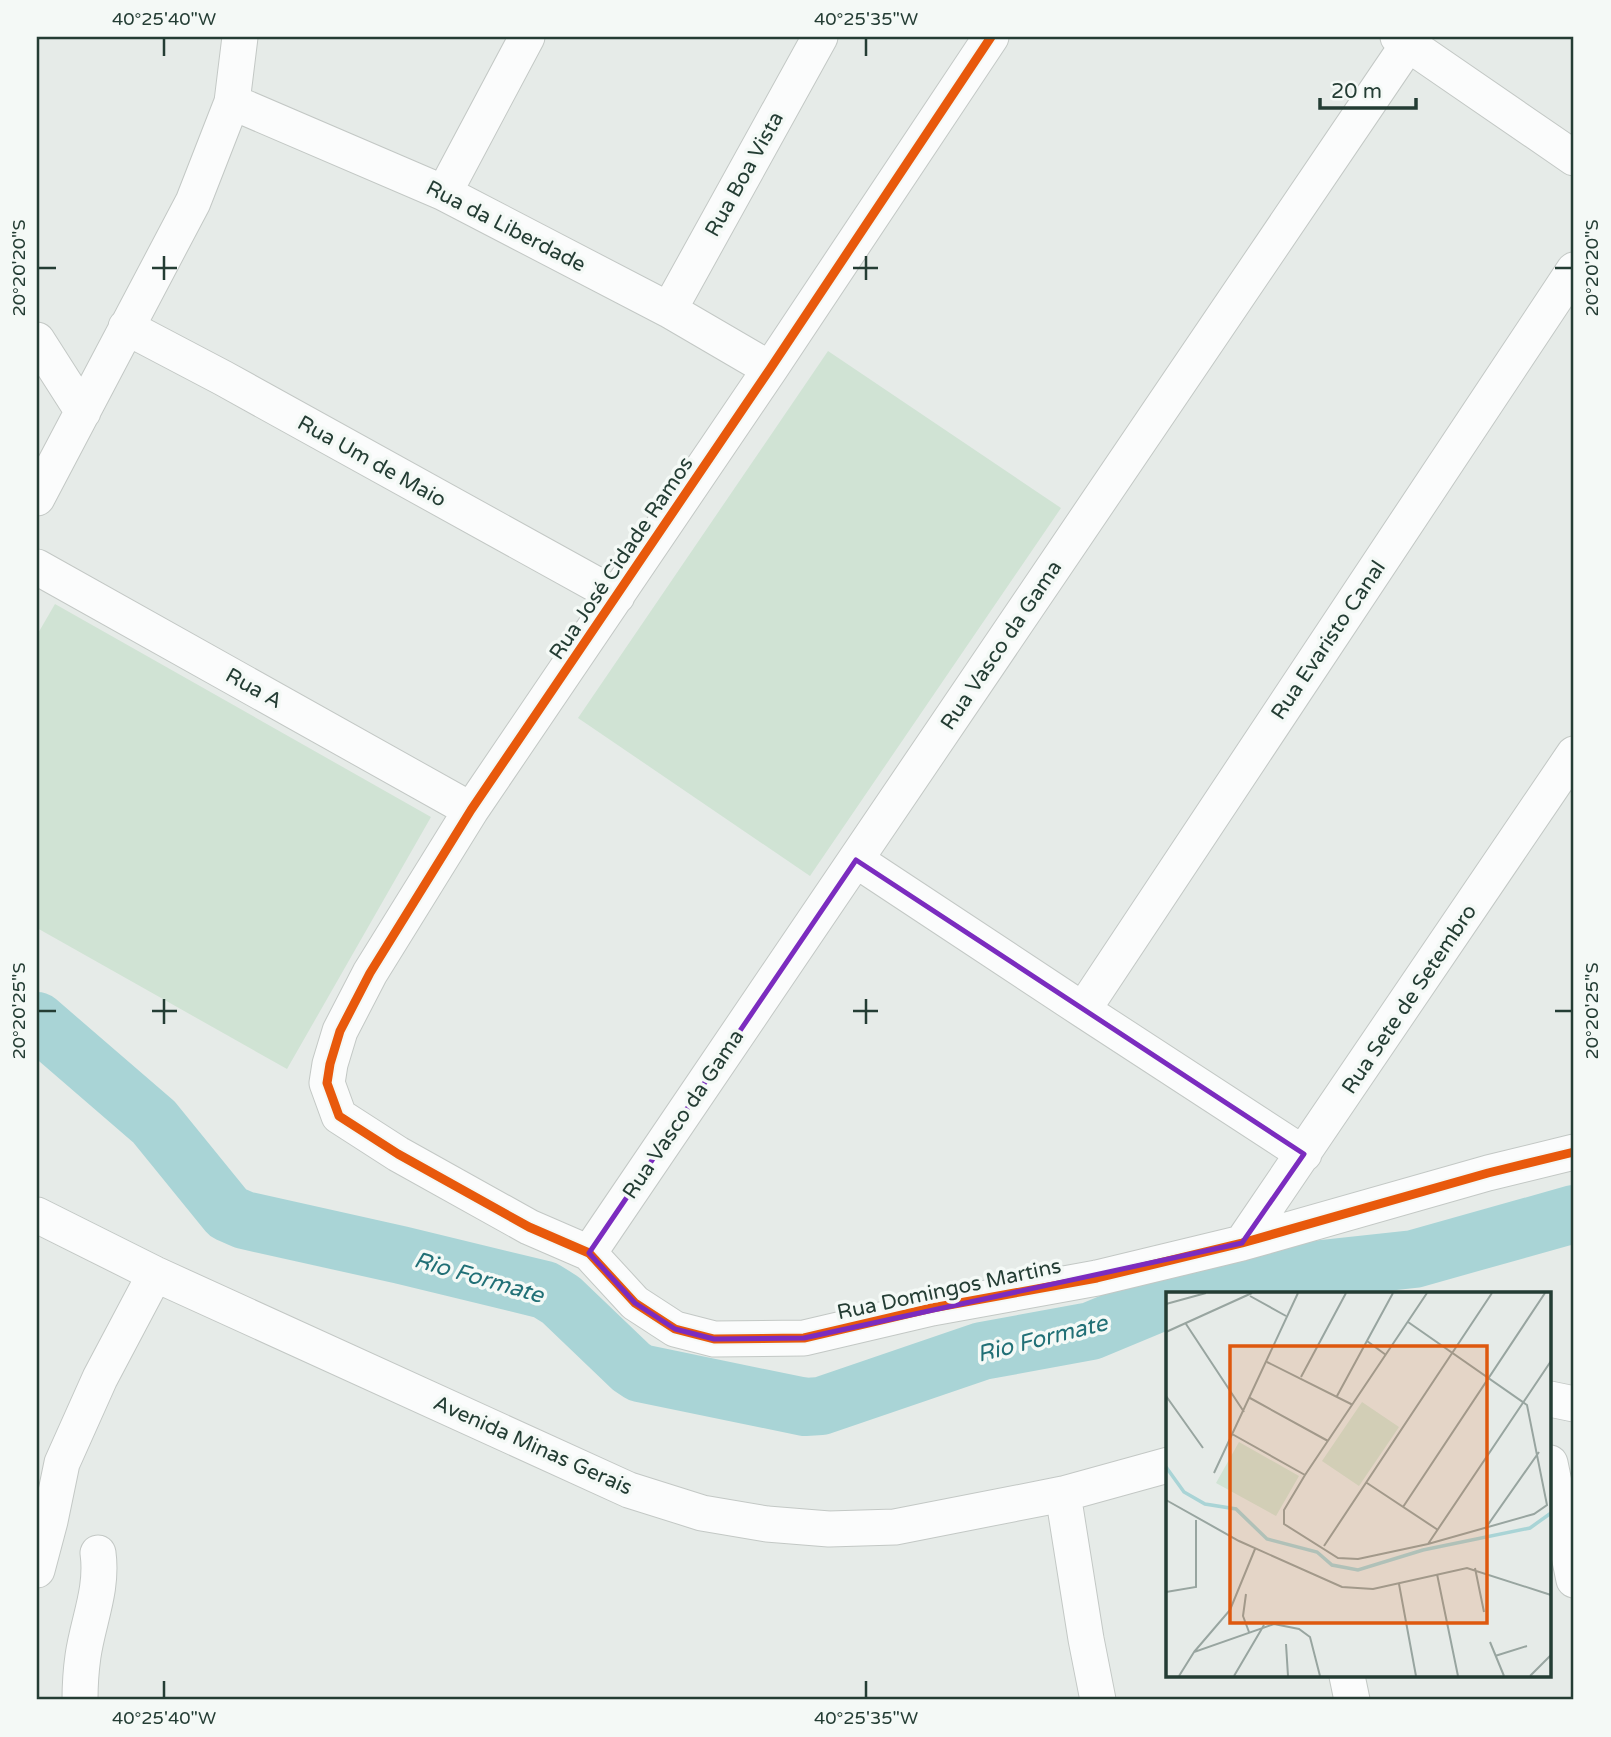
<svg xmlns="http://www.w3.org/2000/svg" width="1611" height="1737" viewBox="0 0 1611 1737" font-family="'Varela Round',sans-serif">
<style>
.green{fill:#d0e3d4}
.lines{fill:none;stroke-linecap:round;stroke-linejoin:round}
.river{stroke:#a9d4d6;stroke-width:58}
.minor-casing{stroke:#c3c8c5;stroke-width:37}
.minor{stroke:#fbfcfc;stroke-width:35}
.cycleway-casing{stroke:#f4f9f6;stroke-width:13}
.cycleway{stroke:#e8590c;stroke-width:9}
.marked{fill:none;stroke:#7b2cbf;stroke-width:5;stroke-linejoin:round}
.ticks{fill:none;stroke:#243d34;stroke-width:2.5}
.labels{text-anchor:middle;stroke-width:7;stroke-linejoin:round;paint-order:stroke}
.street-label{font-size:21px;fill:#243d34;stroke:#f4f9f6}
.water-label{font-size:23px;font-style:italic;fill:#217076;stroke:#f4f9f6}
.inset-river{fill:none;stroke:#a9d4d6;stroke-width:3.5}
.inset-road{fill:none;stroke:#98a5a0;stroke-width:2}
.view{fill:#de580e;fill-opacity:0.15;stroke:#de580e;stroke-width:3.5}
.inset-edge{fill:none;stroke:#243d34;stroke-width:3.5}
.neatline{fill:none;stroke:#243d34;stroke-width:2.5}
.ticks-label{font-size:18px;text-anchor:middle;fill:#243d34}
</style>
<rect width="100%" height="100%" fill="#e6ebe8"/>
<!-- green -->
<path class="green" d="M828,351L1061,508L810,876L578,718Z
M55,604L431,817L287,1069L37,928V635Z"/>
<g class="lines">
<!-- river -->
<path class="river" d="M37,1021L154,1122L228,1213L244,1220L401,1255L545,1290L561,1300L631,1367L640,1373L805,1407L821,1406L982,1351L1091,1331L1168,1299
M1180,1294L1212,1281L1414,1259L1574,1214"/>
<!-- minor casing -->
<g class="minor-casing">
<path id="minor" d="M991,37L770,369L471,810L370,973L340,1031L330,1064L327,1083L339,1116L398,1154L529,1227L589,1253L635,1303L675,1329L714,1339L804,1338L932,1308L1097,1278L1242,1243L1488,1173L1574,1152
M1398,37L1574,158
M232,102L444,193L669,310L770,369
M444,193L527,37
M669,310L820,37
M126,327L223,378L617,596
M37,340L83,412
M37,498L193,202L232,102L240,37
M37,567L471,810
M856,860L1083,1010L1304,1154
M1083,1010L1574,270
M37,1215L155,1274L629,1490L702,1513L767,1524L829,1529L895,1527L1063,1494L1168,1465
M1242,1243L1574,754
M589,1253L1413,37
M1550,1399L1574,1404
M1550,1463L1574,1580
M1063,1494L1086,1639L1098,1700
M37,1570L50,1521L62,1463L100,1378L155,1274
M1347,1676L1352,1700
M80,1700C80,1686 81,1670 83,1656C88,1621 103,1590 98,1553"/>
</g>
<!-- minor -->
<use href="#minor" class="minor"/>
<!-- cycleway casing -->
<g class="cycleway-casing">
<path id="cycleway" d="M991,37L770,369L471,810L370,973L340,1031L330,1064L327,1083L339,1116L398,1154L529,1227L589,1253L635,1303L675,1329L714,1339L804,1338L932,1308L1097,1278L1242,1243L1488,1173L1574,1152"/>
</g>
<!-- cycleway -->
<use href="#cycleway" class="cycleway"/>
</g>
<!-- marked area -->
<path class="marked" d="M856,860L1304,1154L1242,1243L804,1338L714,1339L675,1329L635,1303L589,1253Z"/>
<!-- ticks -->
<path class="ticks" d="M164,38V56M866,38V56M164,256V280M866,256V280M38,268H56M152,268H177M853,268H878M1555,268H1572M164,999V1024M866,999V1024M38,1011H56M152,1011H177M853,1011H878M1555,1011H1572M164,1681V1698M866,1681V1698"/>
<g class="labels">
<!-- street labels -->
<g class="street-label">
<text transform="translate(744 174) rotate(-61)" y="7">Rua Boa Vista</text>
<text transform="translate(506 226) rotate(27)" y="7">Rua da Liberdade</text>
<text transform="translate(372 461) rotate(29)" y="7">Rua Um de Maio</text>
<text transform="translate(621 558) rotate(-56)" y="7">Rua José Cidade Ramos</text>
<text transform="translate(1328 640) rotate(-56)" y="7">Rua Evaristo Canal</text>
<text transform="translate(1001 645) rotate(-56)" y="7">Rua Vasco da Gama</text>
<text transform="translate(254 688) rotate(29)" y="7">Rua A</text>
<text transform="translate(1409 999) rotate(-56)" y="7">Rua Sete de Setembro</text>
<text transform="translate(683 1114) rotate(-56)" y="7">Rua Vasco da Gama</text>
<text transform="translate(949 1289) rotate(-12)" y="7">Rua Domingos Martins</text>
<text transform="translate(533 1445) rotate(24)" y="7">Avenida Minas Gerais</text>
</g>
<!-- water labels -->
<g class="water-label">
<text transform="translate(479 1277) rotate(16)" y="8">Rio Formate</text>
<text transform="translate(1042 1338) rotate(-14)" y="8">Rio Formate</text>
</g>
</g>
<!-- overview -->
<g transform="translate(1166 1292)">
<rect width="385" height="385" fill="#e6ebe8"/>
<path d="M196,110L233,135L193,194L156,169ZM73,150L133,184L110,224L50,191Z" fill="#d0e3d4"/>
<path class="inset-river" d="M0,175L18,200L39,212L70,217L101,247L151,260L166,273L192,278L257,258L364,236L385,221"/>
<path class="inset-road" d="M84,4L120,24M0,12L40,1M242,30L361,113L381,213L368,222L262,252L192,267L172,266L118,232V218L139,183L261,1M20,32L78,120M0,40L86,1M201,49L220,63M101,70L187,113M135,85L180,1M0,104L37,156M171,104L227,1M84,106L162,149M66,142L139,183M48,181L132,1M201,191L272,238M0,208L73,249L176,295L207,297L301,276L385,303M237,215L379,1M319,237L373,160M262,252L385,69M158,254L326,1M309,276L318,320M271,282L292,384M233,292L250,384M0,300L30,295V228M80,302L77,324L83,340M324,350L338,384M120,352L122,384M28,360L64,318L89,257M329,364L361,354M13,384L28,360L108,332L133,337L144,345L154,384M68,384L98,333M364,384L385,363"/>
<path class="view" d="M64,54H321V331H64Z"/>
<rect width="385" height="385" class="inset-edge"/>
</g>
<!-- border -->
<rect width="1611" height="1737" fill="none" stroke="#f4f9f6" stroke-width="77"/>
<!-- scale -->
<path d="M1320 98v10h96v-10" fill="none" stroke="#243d34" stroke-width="3.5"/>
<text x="1331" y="98" font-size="21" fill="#243d34" stroke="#f4f9f6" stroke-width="5" paint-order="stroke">20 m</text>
<rect x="38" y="38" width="1534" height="1660" class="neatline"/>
<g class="ticks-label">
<text x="164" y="25">40°25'40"W</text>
<text x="866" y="25">40°25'35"W</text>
<text transform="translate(19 268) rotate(-90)" y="6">20°20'20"S</text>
<text transform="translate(1592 268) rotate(-90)" y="6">20°20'20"S</text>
<text transform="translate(19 1011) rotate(-90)" y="6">20°20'25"S</text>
<text transform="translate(1592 1011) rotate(-90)" y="6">20°20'25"S</text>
<text x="164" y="1724">40°25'40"W</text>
<text x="866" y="1724">40°25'35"W</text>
</g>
</svg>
